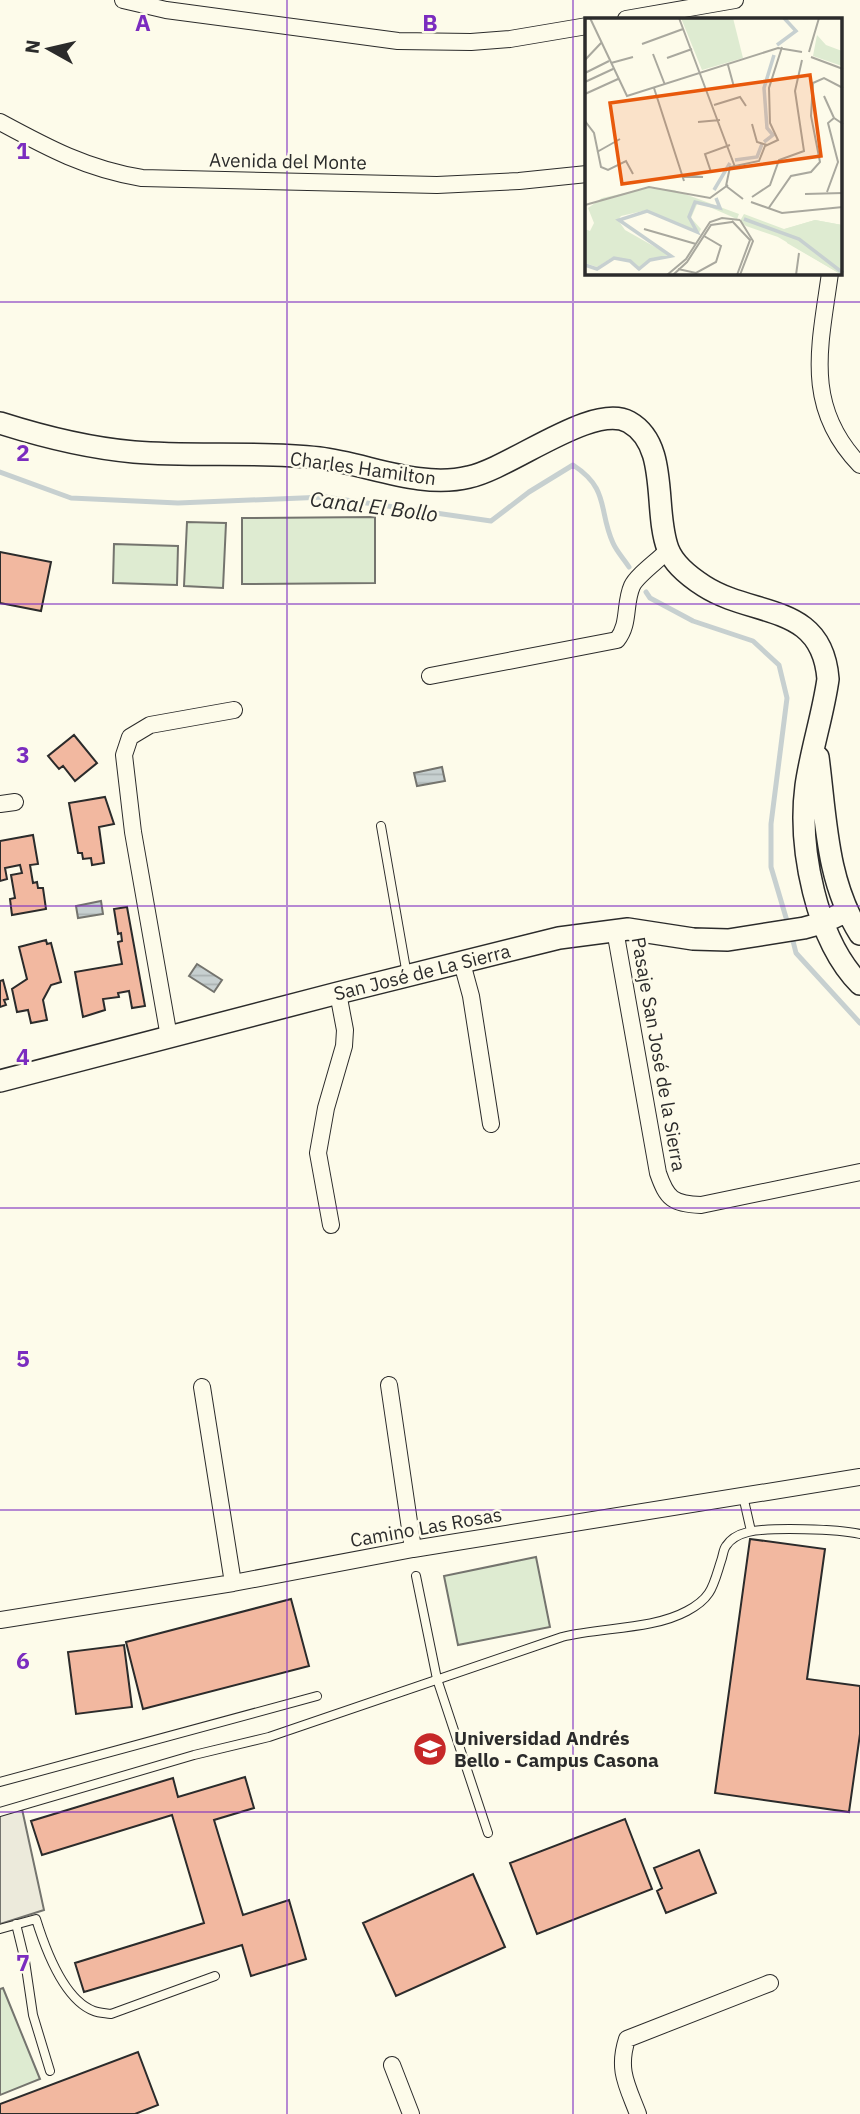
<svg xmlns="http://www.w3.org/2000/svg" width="860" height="2114" viewBox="0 0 860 2114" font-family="'IBM Plex Sans',sans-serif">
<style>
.green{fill:#deebd1;stroke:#74746e;stroke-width:2}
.parking{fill:#eceadb;stroke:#74746e;stroke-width:2}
.water{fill:url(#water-rules);stroke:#74746e;stroke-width:2}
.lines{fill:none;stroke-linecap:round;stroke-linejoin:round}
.stream{stroke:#c7d0d0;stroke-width:5}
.building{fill:#f2b8a0;stroke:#2b2b2b;stroke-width:2}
.service-casing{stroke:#2b2b2b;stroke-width:10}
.minor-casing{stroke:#2b2b2b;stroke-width:18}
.tertiary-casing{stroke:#2b2b2b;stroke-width:24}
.service{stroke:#fdfbea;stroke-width:8}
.minor{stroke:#fdfbea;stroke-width:16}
.tertiary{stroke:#fdfbea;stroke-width:21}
.grid{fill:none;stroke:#7b2cbf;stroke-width:2;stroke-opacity:0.55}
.labels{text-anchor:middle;stroke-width:5;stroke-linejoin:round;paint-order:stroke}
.street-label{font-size:19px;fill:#2b2b2b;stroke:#fdfbea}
.poi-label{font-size:19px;font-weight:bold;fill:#2b2b2b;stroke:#fdfbea;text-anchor:start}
.water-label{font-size:21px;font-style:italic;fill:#2b2b2b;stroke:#fdfbea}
.inset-river{fill:none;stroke:#c7d0d0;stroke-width:3.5}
.inset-road{fill:none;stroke:#a9a89e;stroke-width:2}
.view{fill:#e8590c;fill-opacity:0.15;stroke:#e8590c;stroke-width:3.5}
.inset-edge{fill:none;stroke:#2b2b2b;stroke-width:3.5}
.grid-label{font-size:23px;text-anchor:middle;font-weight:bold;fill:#7b2cbf;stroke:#fdfbea;stroke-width:5;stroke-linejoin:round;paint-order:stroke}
</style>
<defs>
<pattern id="water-rules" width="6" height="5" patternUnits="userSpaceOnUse" patternTransform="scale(1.75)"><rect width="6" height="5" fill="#c7d0d0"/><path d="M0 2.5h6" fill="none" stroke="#abb3b3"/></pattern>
</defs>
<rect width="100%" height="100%" fill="#fdfbea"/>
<!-- green -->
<path class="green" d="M375,517V583L242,584V518Z
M187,522L226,523L223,588L184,586Z
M114,544L178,546L177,585L113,583Z
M536,1557L550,1627L458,1645L444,1576Z
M3,1988L40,2079L0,2095V1989Z"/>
<!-- parking -->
<path class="parking" d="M22,1809L44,1910L0,1924V1815Z"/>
<!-- water -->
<path class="water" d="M442,767L445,781L417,786L414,773Z
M101,901L103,914L78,918L76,906Z
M197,964L222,980L214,992L189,976Z"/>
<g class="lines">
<!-- stream -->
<path class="stream" d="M0,472L71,498L178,503L325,497L491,521L529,492L573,465C610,489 598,510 613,543C617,552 624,559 629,567
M646,592L650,598L693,621L753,641L779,665L787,698L771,824V867L787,921
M793,941L796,953L860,1023"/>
</g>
<!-- building -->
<path class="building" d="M0,552L51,562L41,611L0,603Z
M74,735L97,763L75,781L63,766L59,769L48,756Z
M105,797L114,824L99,827L104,863L92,865L91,858L83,859L82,853H78L69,803Z
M33,835L38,864L30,865L33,883L37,882L38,888H43L46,909L12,915L10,899L15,898L11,875L22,873L20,865L5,868L7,879L0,881V841Z
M127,907L145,1006L132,1008L129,991L118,993L119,997L103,999L105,1010L83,1017L75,972L122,964L118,942L122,941L121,933L118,934L114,909Z
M46,940L47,944L51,943L61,982L51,985L43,1000L47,1020L31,1023L28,1010L17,1012L12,989L27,979L19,947Z
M3,980L8,999L4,1000L6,1005L0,1007V981Z
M750,1539L825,1549L807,1679L860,1686V1734L849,1812L715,1793Z
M291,1599L309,1666L143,1709L126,1642Z
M124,1645L132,1707L76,1714L68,1652Z
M245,1777L254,1808L214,1820L243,1915L289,1900L306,1959L251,1976L242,1945L84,1992L75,1963L204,1923L172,1815L42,1855L31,1821L173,1778L178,1797Z
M625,1819L652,1889L537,1934L510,1863Z
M699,1850L716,1893L666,1913L657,1891L662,1888L654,1868Z
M473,1874L505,1947L396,1996L363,1923Z
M138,2052L158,2105L135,2114H0V2104Z"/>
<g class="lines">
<!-- service casing -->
<g class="service-casing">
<path id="service" d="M381,826L407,975
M743,1496L751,1531
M416,1576L437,1679L488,1833
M0,1782L317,1696
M0,1812L194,1755L269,1737L562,1637C601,1627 652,1630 687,1611C712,1598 713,1586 721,1561C723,1556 723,1550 726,1546C731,1538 740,1534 748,1532C770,1527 839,1529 860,1534
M16,1924L25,1961L33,2015L50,2071
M0,1929L36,1919C45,1948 64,2000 94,2011C99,2013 105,2013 111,2014L215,1976"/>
</g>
<!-- minor casing -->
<g class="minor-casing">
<path id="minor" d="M123,0L166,10L398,41L471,42L510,39L587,26
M626,19L735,0
M0,122C48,148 87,169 142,178L437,185L519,181L587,174
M830,273C820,346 803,406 860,465
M430,676L617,640C630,624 624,604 632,586C637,575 659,560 668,550
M0,804L15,802
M615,930L658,1173C667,1199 673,1204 701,1205L860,1172
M462,963L471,996L491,1124
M169,1037L133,832L124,755L130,737L150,725L234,710
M331,1225L318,1153L326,1108L344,1046L345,1030L338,993
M389,1385L413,1549
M202,1387L233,1583
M0,1620L233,1583L413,1549L860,1477
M392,2065L411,2114
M638,2114C627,2085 617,2070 627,2039L770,1983"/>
</g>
<!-- tertiary casing -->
<g class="tertiary-casing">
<path id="tertiary" d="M0,423C44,437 88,448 134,452C195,457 258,451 319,458C368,464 420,489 469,477C511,468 593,402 629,422C670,445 653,510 668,549C674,565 690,577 704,586C754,618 822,602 828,679C823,715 811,750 806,786C798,847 816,940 860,984
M818,757C826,817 826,881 860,934
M0,1081L338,993L559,938L628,929L693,939L728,940L804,928L822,923L847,911"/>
</g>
<!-- service -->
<use href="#service" class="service"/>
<!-- minor -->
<use href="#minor" class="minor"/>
<!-- tertiary -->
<use href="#tertiary" class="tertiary"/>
</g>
<!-- grid -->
<path class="grid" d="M287,0V2114M573,0V2114M0,302H860M0,604H860M0,906H860M0,1208H860M0,1510H860M0,1812H860"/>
<!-- icons -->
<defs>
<g id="university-disc" transform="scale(1.75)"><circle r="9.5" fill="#c62828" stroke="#fdfbea"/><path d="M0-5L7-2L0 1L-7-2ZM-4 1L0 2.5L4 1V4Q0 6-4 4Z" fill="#fff"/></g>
</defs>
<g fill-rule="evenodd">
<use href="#university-disc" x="430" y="1749"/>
</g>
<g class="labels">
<!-- street labels -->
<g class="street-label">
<text transform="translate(288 161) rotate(1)" y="7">Avenida del Monte</text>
<text transform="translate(363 468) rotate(8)" y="7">Charles Hamilton</text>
<text transform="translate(422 972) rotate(-14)" y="7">San José de La Sierra</text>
<text transform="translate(659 1054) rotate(80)" y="7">Pasaje San José de la Sierra</text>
<text transform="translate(426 1527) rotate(-10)" y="7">Camino Las Rosas</text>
</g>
<!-- poi labels -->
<g class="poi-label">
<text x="454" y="1745">Universidad Andrés<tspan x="454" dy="22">Bello - Campus Casona</tspan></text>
</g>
<!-- water labels -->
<g class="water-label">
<text transform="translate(374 507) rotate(7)" y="7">Canal El Bollo</text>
</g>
</g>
<!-- overview -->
<g transform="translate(585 18)">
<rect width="257" height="257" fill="#fdfbea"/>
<path d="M96,0H148L158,40L117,52ZM232,17L241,27L257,33V48L228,38ZM63,170L89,172L154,196L152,201L113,184L106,200L116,211L114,215L62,192L36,198L33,202L40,212L86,238L65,241L54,250L46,243L28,239L12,249L0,245V211L5,213L9,205L3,190L17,180ZM159,196L199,211L230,202L257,207V257L193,219L161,208L155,203Z" fill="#deebd1"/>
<path d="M230,202L257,207V257L202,225L200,211Z" fill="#deebd1"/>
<path class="inset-river" d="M192,27L211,13L199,0M179,124L188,117L182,110L179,70L189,37M150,142L172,139L177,126M129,172L145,145M159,201L214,221L258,255M0,247L12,251L29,240L45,243L54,251L65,242L86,238L34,202L62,193L112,214L104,199L110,184L135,190L131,180"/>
<path class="inset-road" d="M5,0L42,78L193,30L217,34M94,0L150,149M57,26L98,11M224,34L234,0M68,36L80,67M226,39L258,51M82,40L107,31M0,42L16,25M26,45L48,39M143,47L149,69M0,55L24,43M0,64L28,51M69,70L99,163M0,76L33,61M239,78L249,100M129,87L155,79L161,88M0,103L9,115L16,149L23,152L41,143L48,156M113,104L135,102M167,106L172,124L182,127M12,134L35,121M126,154L120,136L145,127M97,159H118L107,158M141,168L145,149L174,143L180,128L193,122L185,105L184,70L197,29M141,168L158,181M242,174L253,144L243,105L249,100L258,106M220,176L258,175M167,179L185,167L194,142L219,133L210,73L217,42M166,184L197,195L258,189M0,187L64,169L125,180L143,167M183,191L206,158L226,154L235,144L226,98L228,65L239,60L258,70M155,202L168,223L155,257M147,203L165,222L152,257M59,211L111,226M93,251L111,255L131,244L136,228L119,218M82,257L101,241L125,204L137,200L155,202M88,257L102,244L126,207L147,204M211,257L214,235"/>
<path class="view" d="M225,57L236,138L37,166L25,85Z"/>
<rect width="257" height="257" class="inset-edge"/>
</g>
<g class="grid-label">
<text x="143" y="31">A</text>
<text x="430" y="31">B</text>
<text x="23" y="159">1</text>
<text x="23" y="461">2</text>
<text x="23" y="763">3</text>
<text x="23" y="1065">4</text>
<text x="23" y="1367">5</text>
<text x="23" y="1669">6</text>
<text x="23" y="1971">7</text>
</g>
<!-- north arrow -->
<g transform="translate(49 49) rotate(278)" stroke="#fdfbea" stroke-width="5" paint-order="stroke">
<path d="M0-5L12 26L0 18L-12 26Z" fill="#2b2b2b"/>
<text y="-10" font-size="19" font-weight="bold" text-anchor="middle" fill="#2b2b2b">N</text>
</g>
</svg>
